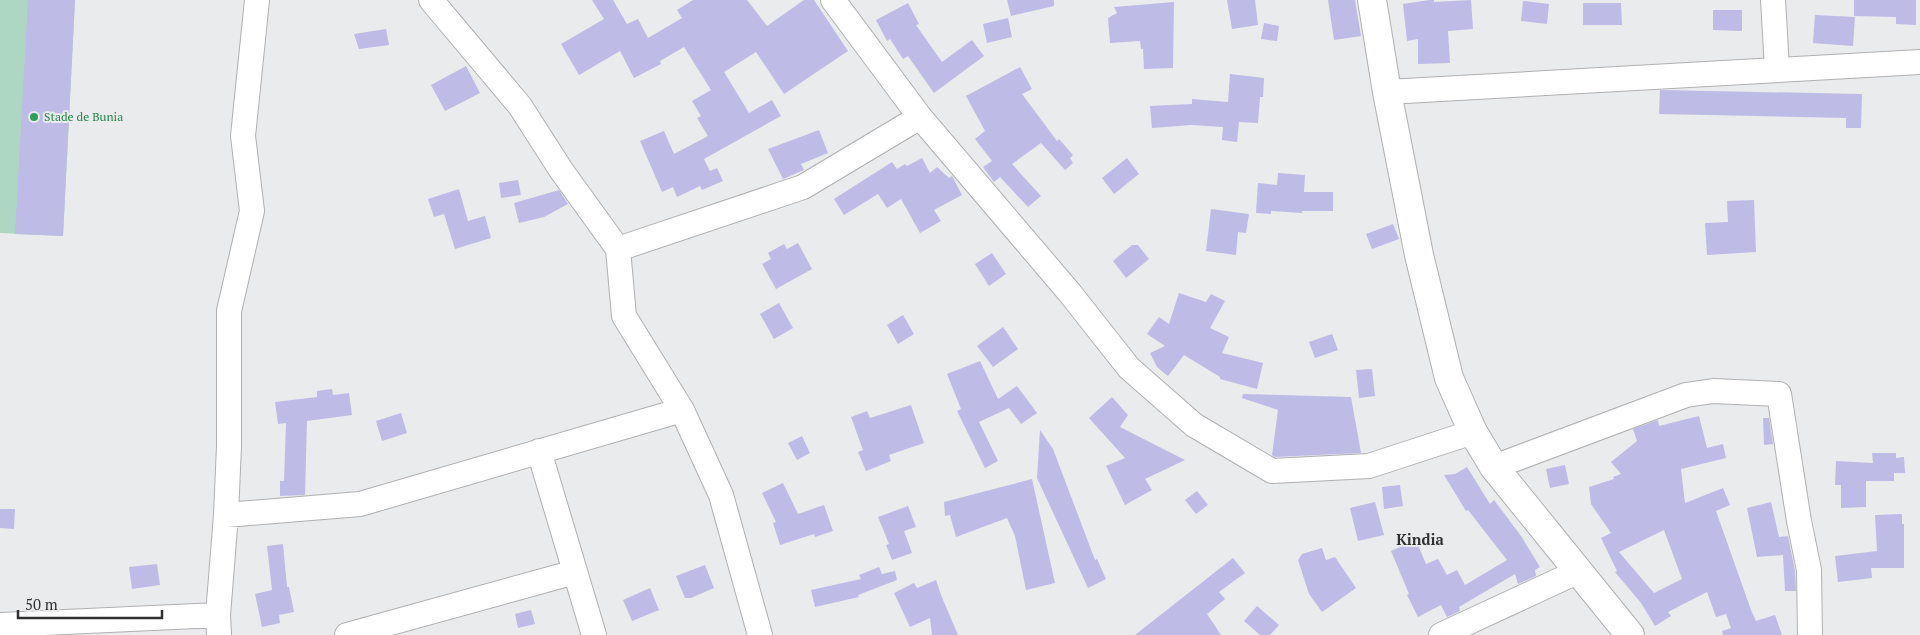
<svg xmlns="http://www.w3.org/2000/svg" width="1920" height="635" viewBox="0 0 1920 635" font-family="'PT Serif',serif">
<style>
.green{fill:#aed7c3}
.building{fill:#bebbe7;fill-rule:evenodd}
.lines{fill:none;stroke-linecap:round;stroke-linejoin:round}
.minor-casing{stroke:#b0b0b2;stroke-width:26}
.tertiary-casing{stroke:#b0b0b2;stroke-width:30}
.minor{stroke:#fff;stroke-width:24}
.tertiary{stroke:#fff;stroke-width:28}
.leisure-dot{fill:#2e9e5b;stroke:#eaebec;stroke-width:2}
.labels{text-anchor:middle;stroke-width:4;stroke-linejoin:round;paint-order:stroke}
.leisure-label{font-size:12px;fill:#27864d;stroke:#eaebec;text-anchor:start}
.quarter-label{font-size:15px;font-weight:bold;fill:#2f3031;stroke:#eaebec}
</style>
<rect width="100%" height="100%" fill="#eaebec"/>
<!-- green -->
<path class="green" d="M0,0H75L63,236L0,233Z"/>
<!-- building -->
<path class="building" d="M28,0H75L63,236L15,234Z
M592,0H613L627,24L638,19L648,38L682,18L677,10L693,0H747L767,26L804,0H814L848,51L784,94L756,52L724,72L749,113L772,100L781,116L704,159L710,171L717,168L723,181L702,190L700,186L677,197L673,187L662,192L640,141L664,131L674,154L708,136L697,118L701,116L692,101L711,90L684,47L660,61L661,64L634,78L620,51L579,75L561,44L604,19Z
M1007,0H1054V6L1011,16Z
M1227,0H1255L1258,25L1232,29Z
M1328,0H1355L1361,36L1334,40Z
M1430,0H1434V2L1471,0L1473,29L1448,31L1450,63L1418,64V39L1407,41L1403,4Z
M1854,0H1916V25L1896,24V17L1854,16Z
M1523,1L1549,4L1547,24L1521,21Z
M1174,2L1173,68L1144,69L1143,49H1141L1140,41L1110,43L1108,18L1117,13L1114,7Z
M908,3L919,24L916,25L942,62L972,40L984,56L934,93L908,56L903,59L890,39L887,41L876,20Z
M1583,3H1621L1622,25H1583Z
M1713,10H1742V31L1713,30Z
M1815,15L1855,17L1853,46L1813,43Z
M1008,18L1012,37L987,43L983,24Z
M1264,23L1279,26L1277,41L1261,39Z
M386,29L389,45L359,49L354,34Z
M466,66L480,93L445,111L431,85Z
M1020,67L1032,89L1022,94L1057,141L1059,139L1073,155L1070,158L1073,163L1065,170L1041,143L1012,164L1041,196L1028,207L1000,177L994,182L983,167L992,161L975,139L985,131L966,96Z
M1230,74L1264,78L1263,97H1260L1258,123L1239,122L1237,142L1222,140L1223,127L1191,125L1152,128L1150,106L1192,104V99L1228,102Z
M1660,90L1862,94L1861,128H1846V118L1659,114Z
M819,130L828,153L801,164L804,170L783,179L768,149Z
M922,158L930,173L937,167L949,178L952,176L962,195L934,210L941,221L920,233L901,199L887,208L878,194L844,215L834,199L892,162L897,169L905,164L907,166Z
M1127,158L1139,174L1114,194L1102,178Z
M1278,173L1305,175L1304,192H1333V211H1302V213L1271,211V214L1256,213L1258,183L1277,185Z
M518,180L521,195L501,198L499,183Z
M459,189L468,221L485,216L491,238L455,249L444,214L434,217L428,199Z
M559,190L568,204L544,217L519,223L514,203Z
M1754,200L1756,252L1707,255L1705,223L1728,222L1727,201Z
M1211,209L1249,214L1246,233L1238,232L1236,255L1206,251Z
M1393,224L1399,239L1372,249L1366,234Z
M798,243L812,269L776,289L762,264L771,259L768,253L784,244L787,249Z
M1132,245H1138L1149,259L1126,278L1113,261Z
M992,253L1006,274L989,286L975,264Z
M1179,293L1206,302L1211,294L1225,301L1210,328L1229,337L1222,353L1263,363L1257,389L1220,379V377L1184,355L1168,376L1157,367L1150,353L1165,346L1147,334L1159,317L1169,324Z
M779,303L793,328L774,339L760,314Z
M903,315L914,334L898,344L887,325Z
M1003,327L1018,349L993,367L977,346Z
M1332,334L1338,350L1315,358L1309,342Z
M980,361L998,399L1017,386L1037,413L1021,424L1009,408L979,422L998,461L985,468L957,411L961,409L947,374Z
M1372,369L1375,396L1359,398L1356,370Z
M332,389L333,395L349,393L352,415L307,421L305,495L280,496V481H284L286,423L278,424L275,402L317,397V391Z
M1243,394L1351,397L1361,453L1275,457L1272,455L1278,410L1242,398Z
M1112,397L1128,415L1120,427L1185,460L1145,479L1152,490L1125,505L1106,466L1125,458L1089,418Z
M911,405L924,443L889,455L891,461L866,471L858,452L863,450L851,417L867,411L870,418Z
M401,413L407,433L382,441L376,421Z
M1699,416L1707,448L1723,444L1726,458L1681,469L1685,503L1723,488L1730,505L1716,511L1751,610L1756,621L1775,615L1782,635H1723L1722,631L1731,628L1726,614L1716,617L1707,592L1668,612L1671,616L1655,626L1641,603L1615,572L1617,571L1601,538L1611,533L1591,504L1589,487L1614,479L1613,477L1621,474L1611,462L1637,441L1633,429L1658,420L1659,426ZM1664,530L1682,579L1654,593L1619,552Z
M1763,418H1769L1773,444L1764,445Z
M1040,430L1053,449L1095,560L1097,559L1106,579L1088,588L1037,478Z
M802,436L810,453L797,460L788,443Z
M1872,453H1896V458L1904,457L1905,473H1894V481H1866V507L1841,508V485H1835L1836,461L1873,463Z
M1565,465L1569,484L1550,488L1546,469Z
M1467,467L1490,504L1494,500L1521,536L1540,567L1535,570L1536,576L1518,584L1515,574L1459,607L1460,611L1447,617L1441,605L1418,617L1407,595L1409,594L1391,551L1416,540L1426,564L1438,559L1447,575L1457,570L1465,585L1507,560L1468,510L1466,511L1444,475L1455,474Z
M1032,479L1055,583L1026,590L1015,536L1007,518L956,537L950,515L945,516L944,502Z
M783,483L798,514L824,505L833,531L815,537L814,534L780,545L773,523L776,522L762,493Z
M1400,485L1403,506L1384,509L1382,487Z
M1197,491L1208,505L1196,514L1185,500Z
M1375,502L1384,535L1358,541L1350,508Z
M1771,502L1779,537L1788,536L1795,571L1796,591H1785L1783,555L1757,557L1747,508Z
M908,506L916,527L904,531L912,553L892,560L886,545L889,544L878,517Z
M0,509H15L14,529L0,528Z
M1902,514V524H1904V568H1871L1872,578L1838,582L1835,556L1877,551L1875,515Z
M283,544L287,587H289L294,612L279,615L280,623L262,627L255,594L272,590L267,546Z
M1322,548L1326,560L1335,557L1356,588L1322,612L1309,594L1298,560L1302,554Z
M1233,558L1245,573L1219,592L1225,599L1207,614L1221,635H1135Z
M157,564L160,585L132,589L129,567Z
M705,565L714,588L691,598H685L676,576Z
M879,567L882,574L895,571L897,580L858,595L859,597L815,607L811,590L861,579L859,575Z
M936,580L941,595L958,635H932L930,618L910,627L894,593L914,583L917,588Z
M650,588L659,610L632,621L623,600Z
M1257,606L1279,625L1270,635H1260L1244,621Z
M531,610L535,624L518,628L515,614Z"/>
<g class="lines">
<!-- minor casing -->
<g class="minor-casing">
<path id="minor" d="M431,0L520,106L561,170L618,249L624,316L682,410L721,495L760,635
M833,0L920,117L1069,292L1129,368L1194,425L1272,471L1369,466L1473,432
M1773,0L1777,69
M1387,92L1920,62
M618,249L803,187L920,117
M539,451L594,635
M1494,467L1686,395L1713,391L1779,394L1799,521L1809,570L1810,635
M226,515L360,504L682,410
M0,625L218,615
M219,635L218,615L226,515L229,446V311L252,211L243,136L257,0
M347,635L575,572
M1441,635L1579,571"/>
</g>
<!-- tertiary casing -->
<g class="tertiary-casing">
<path id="tertiary" d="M1372,0L1387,92L1419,255L1449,378L1473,432L1494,467L1630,635"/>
</g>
<!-- minor -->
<use href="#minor" class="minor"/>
<!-- tertiary -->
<use href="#tertiary" class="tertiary"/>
</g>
<!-- markers -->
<circle class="leisure-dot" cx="34" cy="117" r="5"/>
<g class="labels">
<!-- leisure labels -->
<g class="leisure-label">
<text x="44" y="121">Stade de Bunia</text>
</g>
<!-- quarter labels -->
<g class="quarter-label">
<text x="1420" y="545">Kindia</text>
</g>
</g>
<!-- scale -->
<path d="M18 610v8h144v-8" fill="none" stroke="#2f2f30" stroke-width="2.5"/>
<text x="25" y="610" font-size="15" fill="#2f2f30" stroke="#eaebec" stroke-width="4" paint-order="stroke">50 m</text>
</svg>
